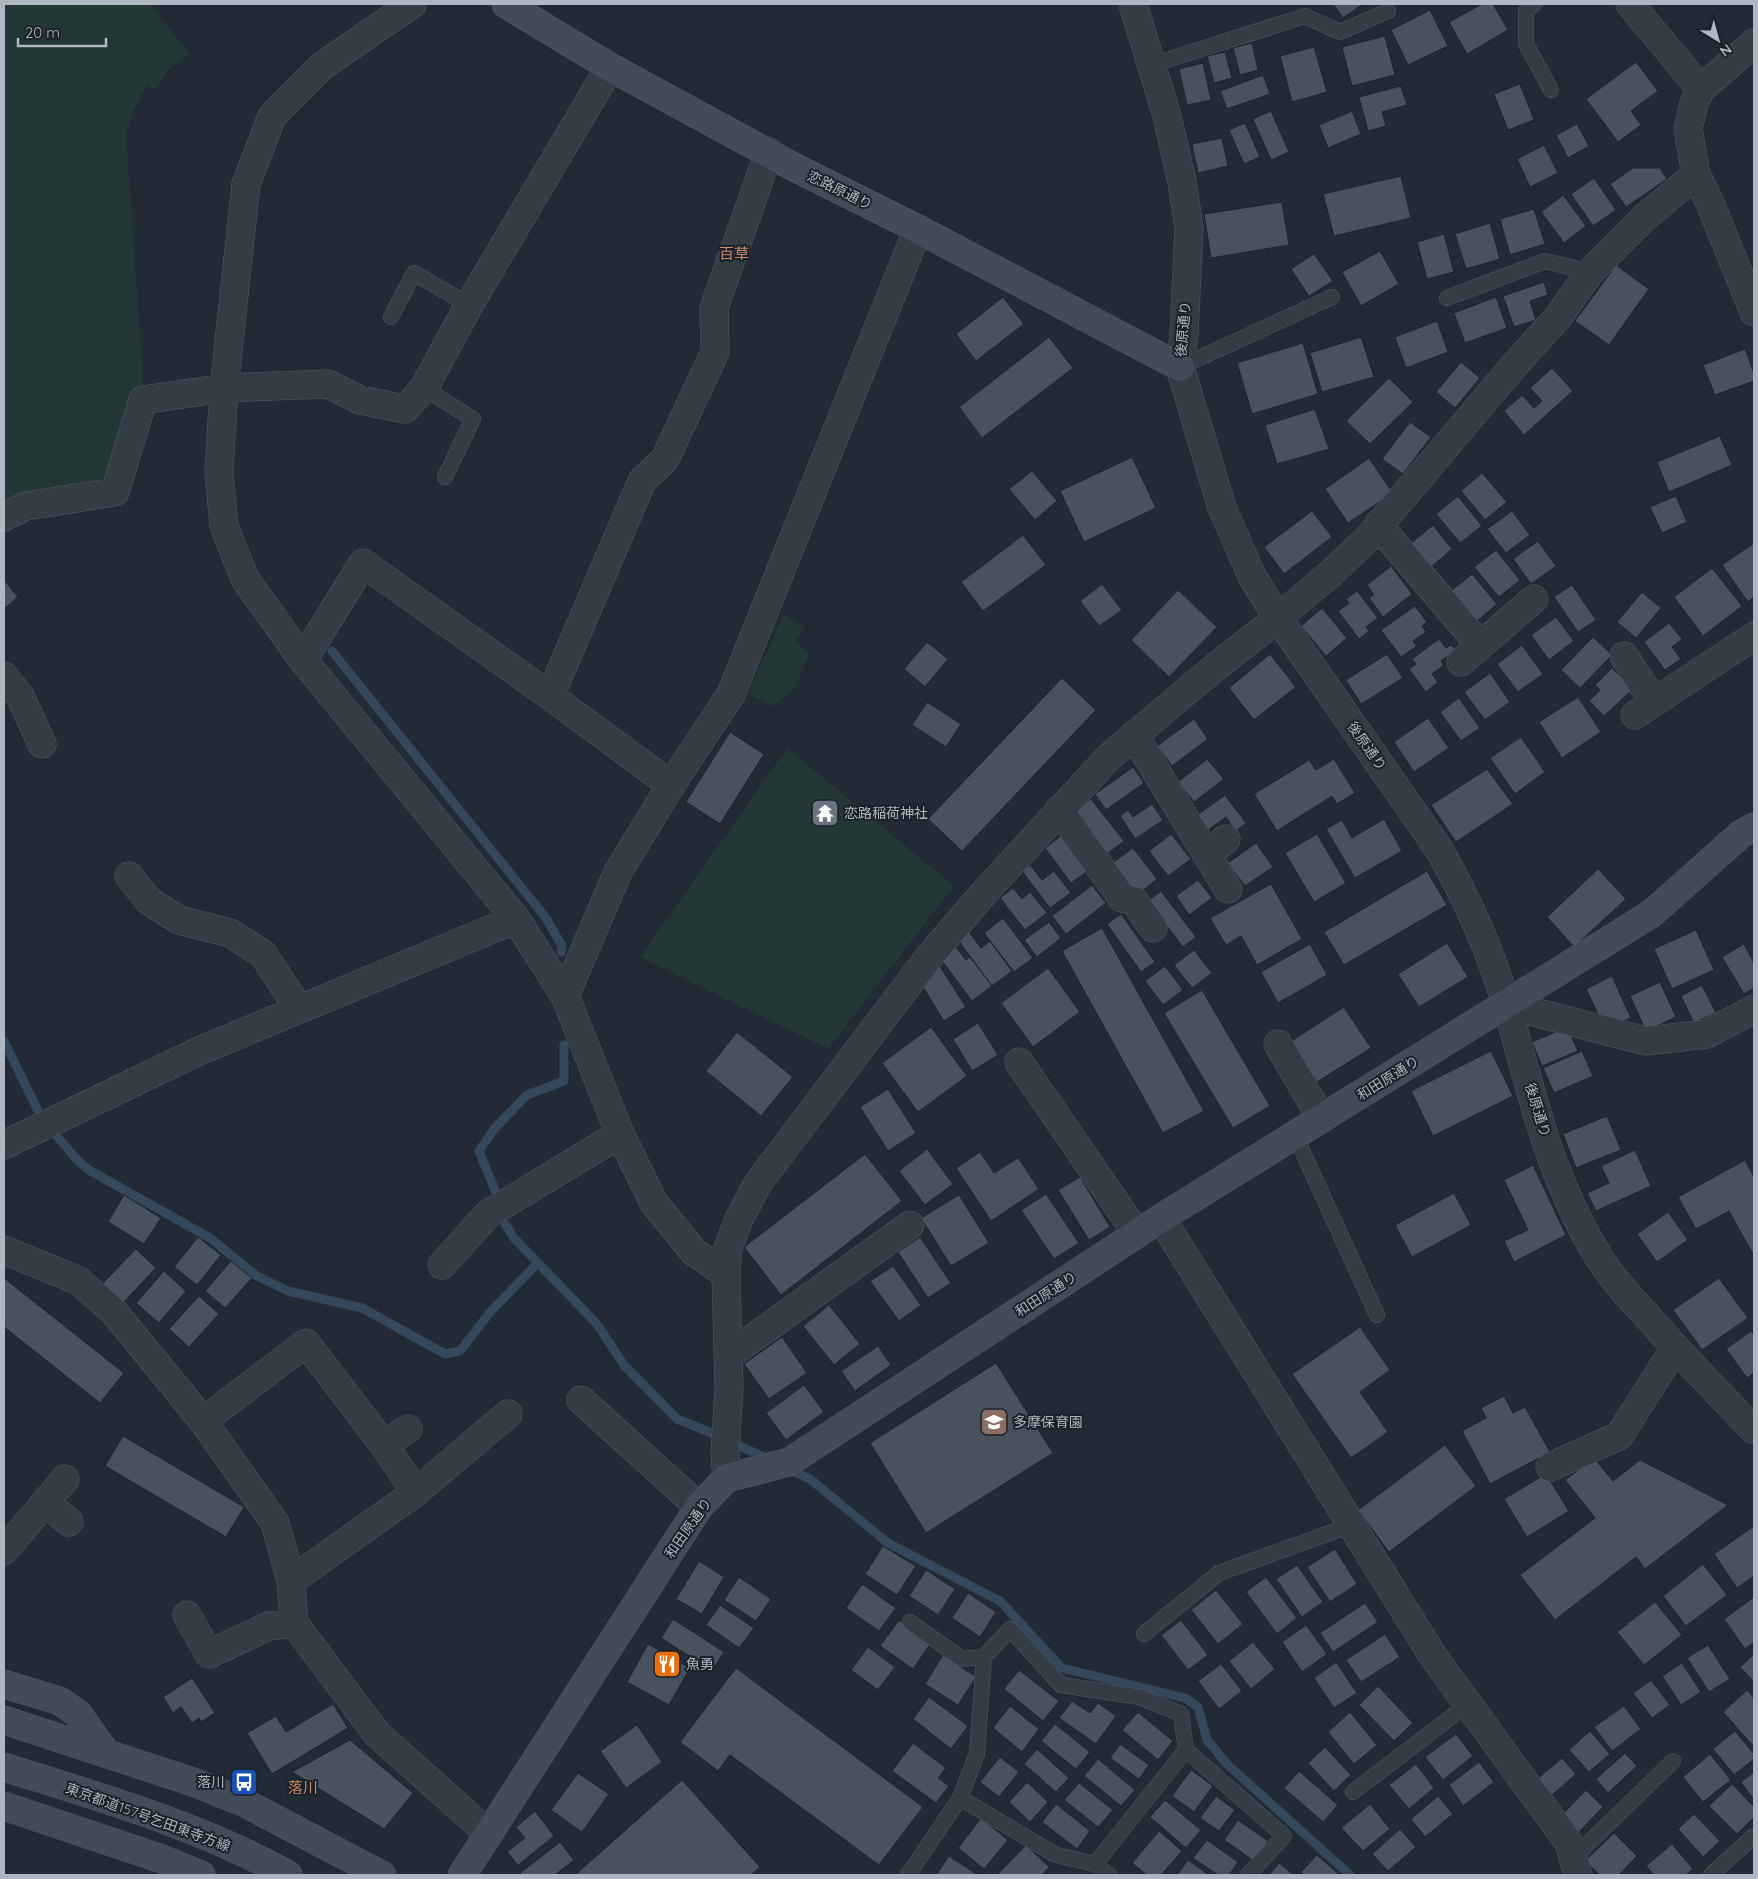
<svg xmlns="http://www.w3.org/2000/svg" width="1758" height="1879" viewBox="0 0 1758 1879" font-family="Quicksand,'Noto Sans JP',sans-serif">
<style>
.green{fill:#243737}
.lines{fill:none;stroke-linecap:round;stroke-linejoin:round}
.stream{stroke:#35475b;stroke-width:9}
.building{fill:#47525e;stroke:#1c232c}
.lane-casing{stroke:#515a63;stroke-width:16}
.street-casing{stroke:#515a63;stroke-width:29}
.secondary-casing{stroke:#515a63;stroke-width:29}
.lane{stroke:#343c46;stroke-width:15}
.street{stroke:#343c46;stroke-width:28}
.secondary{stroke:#424c58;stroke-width:28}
.labels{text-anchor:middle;stroke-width:4;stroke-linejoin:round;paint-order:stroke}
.street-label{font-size:14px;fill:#aeb7c2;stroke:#1a212a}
.poi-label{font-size:14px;fill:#aeb7c2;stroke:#1a212a;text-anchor:start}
.neighbourhood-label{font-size:15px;fill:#cb8960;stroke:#1a212a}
</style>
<rect width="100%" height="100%" fill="#212a35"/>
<!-- green -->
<path class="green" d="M4,4H151L189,54L168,70L156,90L147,85L134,109L126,135L144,391L131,392L103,486L4,507Z
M784,615L805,626L796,642L809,654L795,688L774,706L747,694Z
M787,748L954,886L828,1049L640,957Z"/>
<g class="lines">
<!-- stream -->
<path class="stream" d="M332,651L546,918L562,946L561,952
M4,1041L41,1117L77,1160L89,1170L210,1238L257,1276L288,1291L362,1308L445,1354L460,1351L491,1311L538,1263
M497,1195L479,1151L495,1128L527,1095L564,1081V1045
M505,1224L514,1238L597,1324L624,1365L677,1419L721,1437L770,1460
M788,1469L810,1479L888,1543L1000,1601L1062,1668L1185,1698L1198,1707L1207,1740L1228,1765L1350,1875"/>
</g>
<!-- building -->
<path class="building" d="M1333,4H1363L1343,18Z
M1482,4H1493L1508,30L1467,54L1449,22Z
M1430,10L1448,46L1408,65L1391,30Z
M1385,36L1395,75L1352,86L1342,47Z
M1252,43L1258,70L1240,75L1233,48Z
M1314,47L1327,92L1292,102L1280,56Z
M1225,52L1232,78L1214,83L1207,56Z
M1636,62L1658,91L1631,111L1641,125L1618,142L1586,99Z
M1203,63L1211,100L1187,105L1179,69Z
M1263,75L1270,94L1227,109L1220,91Z
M1520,84L1534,120L1508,130L1494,94Z
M1401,86L1407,105L1382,112L1386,126L1368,131L1359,97Z
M1271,111L1289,152L1271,160L1253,119Z
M1352,111L1361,134L1328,148L1319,125Z
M1245,123L1260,157L1244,164L1229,130Z
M1577,124L1589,146L1568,158L1556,135Z
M1222,138L1228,166L1198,173L1192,144Z
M1544,145L1558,173L1530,187L1517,159Z
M1633,168H1660L1667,179L1626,207L1610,184Z
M1401,176L1411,218L1334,236L1323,194Z
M1594,178L1616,210L1593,226L1571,194Z
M1563,195L1586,226L1564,243L1541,212Z
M1282,202L1289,245L1211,258L1204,214Z
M1534,209L1545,244L1510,255L1500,219Z
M1490,223L1500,259L1466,269L1455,234Z
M1444,234L1454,272L1427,279L1417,242Z
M1380,251L1399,284L1361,306L1342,272Z
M1314,254L1333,281L1309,296L1291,269Z
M1616,265L1649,289L1609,345L1575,321Z
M1544,282L1548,295L1530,301L1536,320L1514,327L1503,296Z
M1003,297L1024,324L976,361L956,334Z
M1496,297L1507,328L1465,343L1454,313Z
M1437,321L1448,352L1406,368L1395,337Z
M1049,337L1073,368L982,438L959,407Z
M1361,337L1374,377L1322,392L1310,353Z
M1303,343L1318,394L1252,414L1237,363Z
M1745,349L1754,373V381L1715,395L1703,365Z
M1461,362L1480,378L1455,408L1436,392Z
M1552,368L1573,391L1524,435L1504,411L1522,395L1534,408L1542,401L1530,388Z
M1389,378L1413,402L1370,444L1346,421Z
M1315,409L1329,449L1277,464L1265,425Z
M1410,422L1431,437L1403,474L1382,459Z
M1720,436L1732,465L1669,492L1657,462Z
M1132,457L1156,508L1084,542L1060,491Z
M1369,458L1393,493L1348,523L1325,489Z
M1032,471L1057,501L1035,520L1009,489Z
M1482,473L1507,502L1485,520L1461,491Z
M1458,496L1482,526L1460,543L1436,514Z
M1676,496L1687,522L1662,533L1650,507Z
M1312,511L1332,537L1284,574L1264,547Z
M1512,511L1530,535L1506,553L1487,529Z
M1433,525L1452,549L1429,569L1409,545Z
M1023,535L1046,565L983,611L961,582Z
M1538,541L1556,566L1531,584L1513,559Z
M1754,543V597L1748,602L1722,565Z
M1496,550L1520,580L1499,597L1474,567Z
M1391,566L1412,594L1383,617L1369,598L1374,595L1367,585Z
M1712,568L1742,606L1703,636L1674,597Z
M1472,574L1497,604L1476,622L1451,591Z
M4,580L18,597L4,609Z
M1102,584L1122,610L1099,626L1080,601Z
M1572,585L1596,620L1578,632L1554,597Z
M1178,590L1217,627L1169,677L1131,640Z
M1357,591L1378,618L1366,627L1369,631L1359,639L1338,611L1349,603L1346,599Z
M1642,592L1661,608L1636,638L1617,622Z
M1415,606L1427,622L1422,626L1426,632L1413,641L1417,646L1401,657L1381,630Z
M1322,608L1347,638L1326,656L1301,626Z
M1556,617L1574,641L1549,660L1531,635Z
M1669,623L1682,639L1672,647L1681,659L1665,670L1644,642Z
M1593,637L1612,655L1580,688L1561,670Z
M1439,639L1446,648L1451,645L1456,650L1441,661L1444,665L1432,674L1438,682L1426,692L1409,669L1416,664L1412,659Z
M927,642L948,659L925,687L904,669Z
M1522,645L1543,674L1518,692L1497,664Z
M1270,654L1296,687L1254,720L1229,688Z
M1387,654L1403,678L1361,704L1346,680Z
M1612,668L1633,689L1604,716L1589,701L1600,690L1595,685Z
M1490,673L1510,702L1485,720L1464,692Z
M1062,678L1096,710L962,851L928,819Z
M1578,697L1601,732L1562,758L1539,722Z
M1459,698L1480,728L1461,741L1440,712Z
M927,702L961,724L946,747L912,725Z
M1428,718L1449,748L1414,772L1394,742Z
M1194,719L1208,739L1172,766L1157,746Z
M730,732L764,754L720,824L686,802Z
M1521,737L1545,772L1515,794L1490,758Z
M1207,759L1224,779L1194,802L1178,782Z
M1334,759L1355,793L1337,804L1332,796L1277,831L1254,794L1309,760L1316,770Z
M1133,767L1144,783L1106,810L1095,794Z
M1487,769L1513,804L1456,842L1431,805Z
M1225,795L1246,823L1236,831L1226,817L1207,831L1196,816Z
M1091,799L1124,841L1107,854L1074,811Z
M1152,804L1163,820L1135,839L1120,816L1128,810L1133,817Z
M1384,819L1402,851L1355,878L1326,829L1342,820L1352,838Z
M1171,834L1191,859L1168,876L1149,851Z
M1317,834L1346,883L1314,902L1285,853Z
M1061,836L1088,871L1071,883L1045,848Z
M1256,843L1273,867L1245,886L1228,863Z
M1133,848L1157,879L1139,894L1133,886L1130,889L1111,864Z
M1030,865L1042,880L1054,871L1071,893L1050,908L1022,871Z
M1598,869L1626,899L1574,947L1547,917Z
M1427,871L1447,905L1344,965L1324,932Z
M1198,880L1212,898L1189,915L1176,896Z
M1271,884L1302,939L1257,965L1241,936L1226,945L1210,918Z
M1092,885L1106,903L1066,934L1052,916Z
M1013,888L1022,899L1030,892L1047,913L1025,930L1000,898Z
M1161,891L1196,937L1183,947L1148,901Z
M1121,914L1155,962L1141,972L1107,924Z
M1003,918L1033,958L1014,972L984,933Z
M1049,922L1061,938L1037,957L1024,940Z
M1102,928L1204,1111L1163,1133L1062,951Z
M1696,930L1714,970L1672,989L1654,949Z
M969,932L981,948L990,941L1012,971L992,986L958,940Z
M1447,943L1468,977L1419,1007L1398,974Z
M1310,944L1327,975L1278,1003L1261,972Z
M1744,944L1754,963V988L1744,994L1722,957Z
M955,946L966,960L970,957L992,986L972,1001L940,958Z
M1194,950L1212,973L1192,988L1174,965Z
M939,965L966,1007L944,1021L918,979Z
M1165,966L1183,990L1163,1005L1145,981Z
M1048,968L1080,1012L1033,1047L1001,1003Z
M1612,976L1631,1018L1621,1022L1599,1016L1586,989Z
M1660,982L1676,1017L1646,1031L1630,996Z
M1702,985L1716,1013L1694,1023L1681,996Z
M1202,990L1270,1106L1233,1128L1164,1013Z
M1344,1007L1371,1048L1317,1082L1290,1042Z
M978,1023L998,1055L972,1071L953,1039Z
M931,1027L967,1076L918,1112L882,1063Z
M1567,1027L1578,1051L1542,1066L1532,1042Z
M737,1032L793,1077L761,1116L706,1071Z
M1491,1051L1513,1096L1433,1136L1411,1091Z
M1582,1051L1593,1076L1554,1093L1543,1068Z
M888,1089L916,1133L888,1151L860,1107Z
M1607,1116L1621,1150L1576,1168L1563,1134Z
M927,1149L953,1184L925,1205L899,1171Z
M1635,1150L1651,1186L1596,1211L1587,1193L1609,1183L1601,1166Z
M980,1152L994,1173L1018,1158L1039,1189L991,1221L956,1168Z
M865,1154L902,1201L781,1295L744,1247Z
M1745,1160L1754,1177V1256L1729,1211L1696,1229L1678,1197Z
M1533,1165L1566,1235L1514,1262L1504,1241L1528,1230L1504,1180Z
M1080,1177L1110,1227L1089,1240L1058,1190Z
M1454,1193L1471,1225L1412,1257L1395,1225Z
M1046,1194L1079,1243L1054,1259L1021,1210Z
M124,1195L161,1218L144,1244L108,1222Z
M959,1195L989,1243L951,1266L921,1218Z
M1668,1212L1688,1240L1657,1262L1637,1234Z
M198,1237L221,1255L197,1285L174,1267Z
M920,1237L951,1283L928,1298L898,1252Z
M136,1249L156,1268L122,1304L101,1285Z
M231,1261L252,1278L225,1308L205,1291Z
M893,1266L921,1305L899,1321L870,1281Z
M164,1271L186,1291L159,1323L136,1303Z
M4,1278L124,1373L100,1403L4,1327Z
M1719,1278L1748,1318L1702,1350L1673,1310Z
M199,1296L219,1314L189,1347L169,1329Z
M829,1305L860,1344L834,1365L803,1326Z
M1360,1327L1390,1370L1360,1392L1388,1432L1351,1458L1292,1374Z
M1751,1331L1754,1335V1373L1747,1378L1726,1349Z
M782,1337L807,1373L769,1399L744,1364Z
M878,1346L891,1365L855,1391L841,1371Z
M996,1363L1053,1453L926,1533L870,1443Z
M804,1385L824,1412L786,1440L766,1413Z
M1504,1396L1513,1413L1525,1407L1550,1452L1490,1484L1462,1431L1486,1418L1481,1408Z
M123,1436L244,1507L226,1537L105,1466Z
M1445,1445L1476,1486L1389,1552L1358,1510Z
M1594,1458L1613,1481L1640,1460L1728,1505L1645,1569L1636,1557L1555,1620L1520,1575L1595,1518L1565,1480Z
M1546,1474L1569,1511L1527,1537L1504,1499Z
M1754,1526V1576L1737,1588L1714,1554Z
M883,1546L916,1566L897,1595L865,1574Z
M1335,1549L1357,1584L1330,1602L1307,1567Z
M699,1561L724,1577L702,1614L676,1599Z
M1703,1564L1727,1595L1686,1626L1663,1596Z
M1297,1565L1323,1602L1302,1617L1276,1579Z
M926,1570L955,1589L938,1615L909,1596Z
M739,1577L771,1599L756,1621L724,1600Z
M1266,1577L1297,1618L1277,1634L1246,1592Z
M862,1584L896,1608L879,1631L846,1608Z
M1216,1590L1243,1624L1218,1644L1191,1610Z
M968,1593L996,1612L980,1637L952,1618Z
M1754,1597V1642L1745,1649L1724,1619Z
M1655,1602L1682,1635L1644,1665L1617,1632Z
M1365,1603L1378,1622L1333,1652L1320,1633Z
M720,1605L754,1628L739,1648L706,1625Z
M673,1619L724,1652L712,1671L661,1638Z
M899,1620L931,1643L913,1669L880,1646Z
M1181,1620L1208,1655L1188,1670L1161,1635Z
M1306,1625L1327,1654L1302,1672L1282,1642Z
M1385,1634L1400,1657L1361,1682L1346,1660Z
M1253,1642L1275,1669L1251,1689L1229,1661Z
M648,1644L690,1668L669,1705L627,1682Z
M1708,1645L1730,1679L1709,1692L1687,1658Z
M868,1647L895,1667L878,1690L851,1670Z
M1754,1654V1682L1740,1667Z
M943,1655L976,1677L958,1705L925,1684Z
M1336,1662L1357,1693L1334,1708L1314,1678Z
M1682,1663L1701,1692L1681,1705L1662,1676Z
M1221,1664L1242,1691L1219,1709L1198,1681Z
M736,1668L923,1807L879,1865L730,1755L718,1771L680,1742Z
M1019,1670L1059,1701L1043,1721L1004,1689Z
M192,1678L215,1713L201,1722L199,1718L192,1723L181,1707L173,1713L163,1697Z
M1651,1680L1670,1705L1652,1718L1633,1693Z
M1378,1686L1413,1723L1394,1741L1359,1705Z
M1747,1690L1754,1698V1747L1723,1712Z
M929,1697L968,1726L951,1749L913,1719Z
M1072,1701L1090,1713L1098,1703L1116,1716L1096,1744L1059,1718Z
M333,1704L348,1728L272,1774L247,1733L276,1716L286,1732Z
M1010,1706L1039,1729L1022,1752L993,1728Z
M1624,1706L1641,1729L1612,1751L1594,1727Z
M1138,1712L1173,1741L1158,1760L1122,1730Z
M1350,1712L1377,1745L1354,1764L1328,1732Z
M1055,1724L1090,1752L1076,1769L1041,1741Z
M637,1725L662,1762L626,1788L600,1751Z
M1590,1731L1610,1754L1589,1772L1569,1750Z
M1735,1731L1754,1754V1759L1734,1775L1713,1749Z
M1456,1734L1473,1756L1443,1780L1425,1757Z
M350,1740L413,1793L384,1829L292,1772Z
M913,1743L946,1768L938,1778L949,1786L936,1803L892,1771Z
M1120,1744L1149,1765L1139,1779L1110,1758Z
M1325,1747L1351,1775L1334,1791L1308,1763Z
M1037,1749L1069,1778L1056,1792L1024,1764Z
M1625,1753L1637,1766L1608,1793L1596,1779Z
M1710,1754L1731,1780L1703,1802L1683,1777Z
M1000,1757L1019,1772L999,1797L980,1782Z
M1562,1758L1576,1774L1551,1796L1536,1780Z
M1098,1759L1135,1790L1121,1806L1084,1776Z
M1479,1762L1494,1782L1463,1806L1449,1785Z
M1416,1764L1434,1788L1409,1809L1389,1785Z
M1191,1770L1213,1786L1194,1812L1172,1796Z
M1299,1771L1338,1805L1323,1822L1284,1788Z
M1754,1772V1800L1741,1782Z
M578,1773L609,1794L582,1832L551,1810Z
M682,1780L760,1867L751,1875H575Z
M1027,1782L1048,1802L1030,1822L1009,1802Z
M1079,1783L1113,1810L1098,1827L1064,1800Z
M1732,1784L1754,1807V1817L1737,1834L1709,1806Z
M1586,1790L1603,1807L1576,1835L1559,1818Z
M1216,1796L1235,1810L1219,1831L1200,1818Z
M1438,1796L1453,1814L1425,1837L1411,1819Z
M1165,1800L1201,1830L1186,1848L1150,1817Z
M1056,1804L1090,1831L1077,1849L1042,1822Z
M1370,1804L1390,1829L1363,1851L1341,1828Z
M535,1811L554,1836L518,1865L507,1852L525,1838L516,1827Z
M1694,1814L1720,1841L1703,1857L1678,1829Z
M981,1818L1008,1840L984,1869L958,1848Z
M1238,1820L1268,1841L1254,1861L1224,1840Z
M1400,1829L1416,1847L1388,1871L1372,1854Z
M1159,1831L1182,1851L1161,1875H1147L1132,1863Z
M1614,1833L1637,1856L1619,1875H1600L1585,1861Z
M1207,1840L1238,1862L1229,1875H1218L1193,1858Z
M560,1842L574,1860L555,1875H522L520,1873Z
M1672,1844L1693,1869L1686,1875H1654L1646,1866Z
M1026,1845L1049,1867L1042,1875H997Z
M1317,1855L1340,1875H1304L1301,1872Z
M949,1856L978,1875H936Z
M1188,1860L1209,1875H1177Z
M1279,1863L1294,1875H1269Z"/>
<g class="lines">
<!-- lane casing -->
<g class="lane-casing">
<path id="lane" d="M1534,4L1526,11V44L1551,90
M1151,65L1305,16L1340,32L1388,11
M1447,298L1545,261L1590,272
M391,317L414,273L469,305
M1180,367L1332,297
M424,388L473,419L445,477
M1295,1135L1377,1315
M910,1622L962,1659L984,1657
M1144,1634L1219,1573L1352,1525
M1353,1792L1468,1704
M960,1798L977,1754L984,1657L1010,1629L1061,1685L1140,1697L1181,1714L1186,1750
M1573,1858L1673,1761
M1095,1864L1186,1750L1284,1836L1248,1875
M908,1875L960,1798L1056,1855L1095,1864L1109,1875
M1711,1875L1754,1836"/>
</g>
<!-- street casing -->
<g class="street-casing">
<path id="street" d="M412,4L322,66L272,116L246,184L224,388L219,472L224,526L245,579L303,660L516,919L565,996L620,1134L654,1203L694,1252L726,1274
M1133,4L1167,116L1182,182L1189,228L1184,335L1180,367L1222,508L1252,576L1278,618L1438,848C1467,898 1491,952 1507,1007C1525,1066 1538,1128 1562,1184C1573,1211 1586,1238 1602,1262C1615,1282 1632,1300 1648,1317C1682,1356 1718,1393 1754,1430
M1630,4L1701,89
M1754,43L1701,89L1694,103L1688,129L1696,174L1710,203L1754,312
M4,517L26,506L115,492L143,400L224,388L328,384L360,400L405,409L424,388L469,305L610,67
M1378,525L1480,645
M1624,656L1654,702
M303,660L363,563L550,696L671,785
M1461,662L1534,599
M4,676L20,696L42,744
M550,696L642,481L665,459L715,352L714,308L769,152
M1635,715L1754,636
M1134,735L1228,889
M1059,810L1122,898L1134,901L1153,928
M1207,854L1226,839
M129,876L149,901L179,920L230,933L263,954L299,1009
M565,996L618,872L671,785L731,694L918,229
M1507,1005L1646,1041L1707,1034L1754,1009
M1278,1044L1322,1119
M1019,1062L1137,1234
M4,1145L199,1051L516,919
M1161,1218L1433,1656L1569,1843L1578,1875
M4,1250L79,1281L114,1312L203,1421L275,1523L291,1581L294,1623L377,1734L489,1834
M442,1265L488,1214L620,1134
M728,1356L910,1225
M581,1400L699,1507
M203,1421L306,1343L384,1445L416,1492
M384,1445L408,1429
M1550,1467L1619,1436L1675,1348
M727,1478L725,1454L729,1388L726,1274L728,1248L739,1219L758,1183L929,957L983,894L1110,756L1213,669L1278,618L1328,576L1369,537L1512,368L1558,317L1590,272L1643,219L1696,174
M45,1502L69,1522
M4,1551L65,1479
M291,1581L416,1492L508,1414
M187,1615L209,1654L269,1626L294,1623"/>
</g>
<!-- secondary casing -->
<g class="secondary-casing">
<path id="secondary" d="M506,4L610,67L792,166L918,229L1180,367
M4,1684L60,1701L78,1714L105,1752
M4,1720L193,1782L243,1802L382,1875
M4,1767C99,1797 201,1826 288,1875
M4,1806L159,1858L201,1875
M462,1875L699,1507L727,1478L789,1462L1161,1218L1651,914L1741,834L1754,827"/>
</g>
<!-- lane -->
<use href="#lane" class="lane"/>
<!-- street -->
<use href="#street" class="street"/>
<!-- secondary -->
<use href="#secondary" class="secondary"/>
</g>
<!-- icons -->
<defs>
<g id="temple-square" transform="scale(1.4375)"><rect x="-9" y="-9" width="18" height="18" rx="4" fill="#6b7280" stroke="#1a212a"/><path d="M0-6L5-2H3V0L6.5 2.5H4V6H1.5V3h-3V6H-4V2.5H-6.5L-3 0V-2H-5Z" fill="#fff"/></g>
<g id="school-square" transform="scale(1.4375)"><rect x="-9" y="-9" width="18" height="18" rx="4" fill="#8d6e63" stroke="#1a212a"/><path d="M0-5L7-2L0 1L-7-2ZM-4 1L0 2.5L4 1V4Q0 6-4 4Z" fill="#fff"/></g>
<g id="restaurant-square" transform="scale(1.4375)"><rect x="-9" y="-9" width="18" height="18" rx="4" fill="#e8710a" stroke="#1a212a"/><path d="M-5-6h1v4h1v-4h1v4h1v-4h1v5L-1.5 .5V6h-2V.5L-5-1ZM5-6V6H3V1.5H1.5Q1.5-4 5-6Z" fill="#fff"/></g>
<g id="bus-square" transform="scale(1.4375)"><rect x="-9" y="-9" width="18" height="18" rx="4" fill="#1a4fb4" stroke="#1a212a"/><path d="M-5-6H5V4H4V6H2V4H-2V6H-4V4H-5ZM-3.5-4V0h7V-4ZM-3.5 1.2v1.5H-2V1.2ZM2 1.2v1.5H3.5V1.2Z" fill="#fff"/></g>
</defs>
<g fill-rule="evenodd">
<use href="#temple-square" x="825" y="813"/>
<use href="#school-square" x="994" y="1422"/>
<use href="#restaurant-square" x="667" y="1664"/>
<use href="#bus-square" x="244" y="1782"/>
</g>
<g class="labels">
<!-- street labels -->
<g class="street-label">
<text transform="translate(840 190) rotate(26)" y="5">恋路原通り</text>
<text transform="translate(1183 329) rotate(-85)" y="5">後原通り</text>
<text transform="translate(1367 746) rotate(55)" y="5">後原通り</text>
<text transform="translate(1388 1078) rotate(-32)" y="5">和田原通り</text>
<text transform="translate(1538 1110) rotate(73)" y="5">後原通り</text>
<text transform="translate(1046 1294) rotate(-33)" y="5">和田原通り</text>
<text transform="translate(688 1528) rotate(-55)" y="5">和田原通り</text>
<text transform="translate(148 1817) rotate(20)" y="5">東京都道157号乞田東寺方線</text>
</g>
<!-- poi labels -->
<g class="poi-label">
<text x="844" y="818">恋路稲荷神社</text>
<text x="1013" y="1427">多摩保育園</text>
<text x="686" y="1669">魚勇</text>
<text x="225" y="1787" text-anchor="end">落川</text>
</g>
<!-- neighbourhood labels -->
<g class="neighbourhood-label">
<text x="734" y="259">百草</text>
<text x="303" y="1793">落川</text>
</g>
</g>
<!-- border -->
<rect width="1758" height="1879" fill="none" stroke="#aeb7c2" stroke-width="10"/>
<!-- north arrow -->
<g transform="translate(1718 40) rotate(143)" stroke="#1a212a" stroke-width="4" paint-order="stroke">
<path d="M0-4L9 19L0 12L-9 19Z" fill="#aeb7c2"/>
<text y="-8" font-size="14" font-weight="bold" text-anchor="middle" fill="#aeb7c2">N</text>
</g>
<!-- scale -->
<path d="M18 38v8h88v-8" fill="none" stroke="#aeb7c2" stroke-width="2.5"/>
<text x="25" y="38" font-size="15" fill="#aeb7c2" stroke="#1a212a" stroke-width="4" paint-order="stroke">20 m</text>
</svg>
